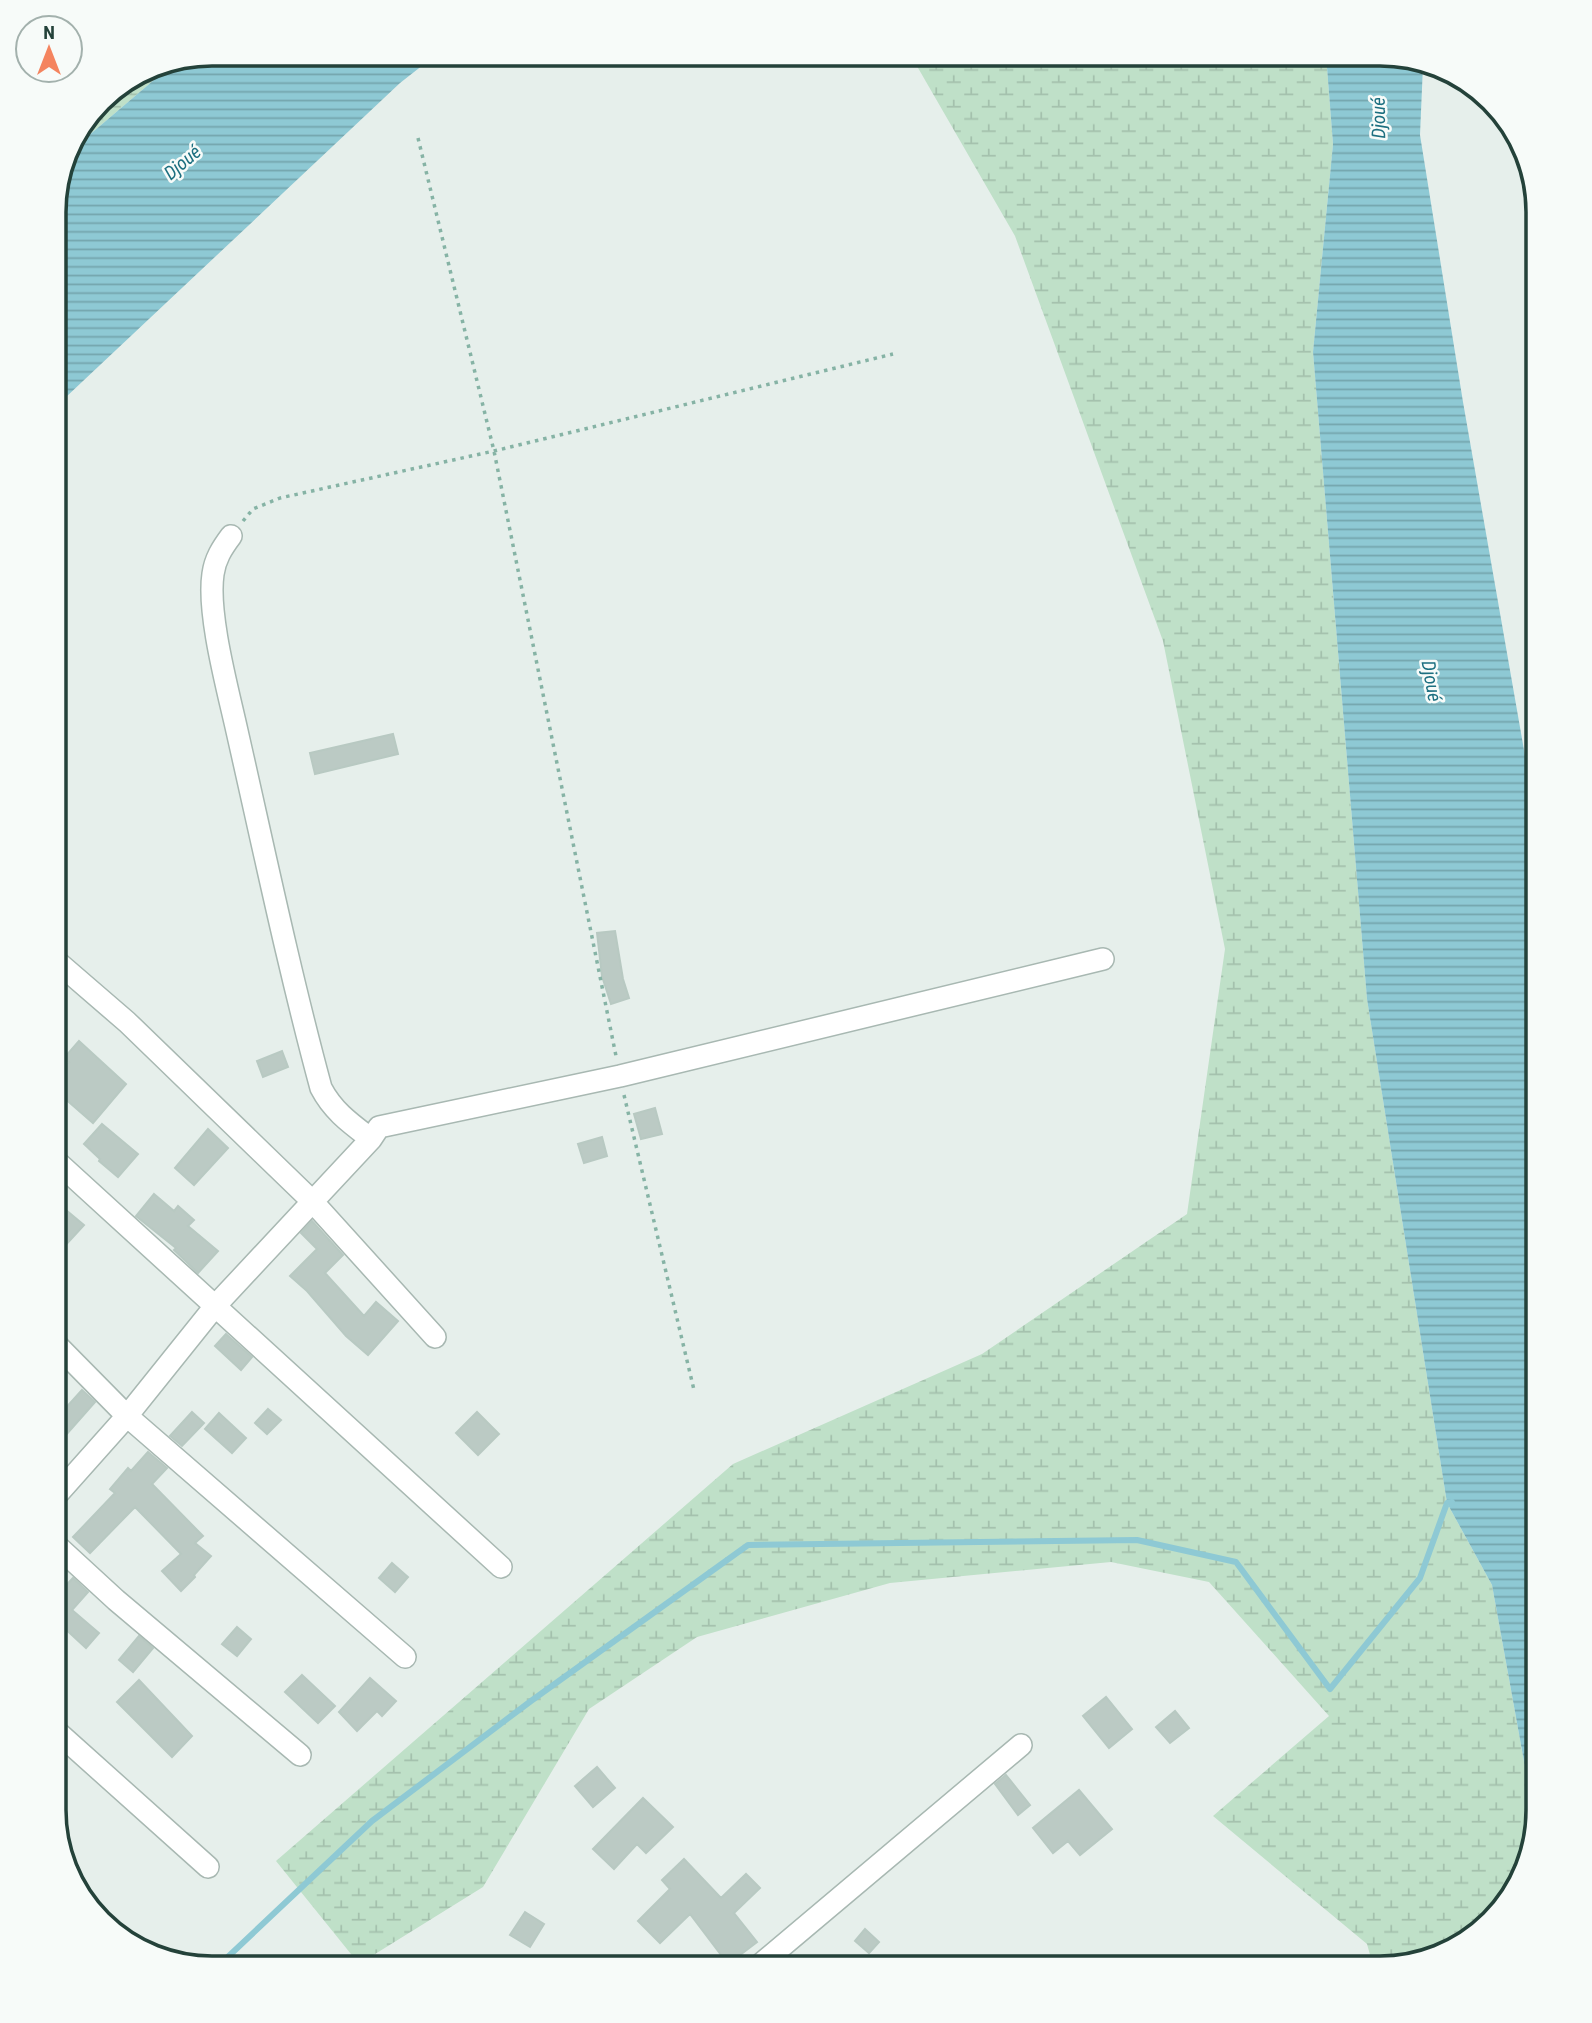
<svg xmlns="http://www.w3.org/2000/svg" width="1592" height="2023" viewBox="0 0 1592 2023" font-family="'Roboto Condensed',sans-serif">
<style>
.wetland{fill:url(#wetland-marsh)}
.water{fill:url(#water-rules)}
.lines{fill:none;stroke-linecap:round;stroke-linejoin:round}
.stream{stroke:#8ec9d4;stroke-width:6}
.building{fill:#bbcac4;stroke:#b8c9c2;stroke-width:2}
.minor-casing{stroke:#a8b8b2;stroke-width:24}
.path{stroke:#86b3a5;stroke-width:3.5;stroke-dasharray:3.5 5;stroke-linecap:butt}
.minor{stroke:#fff;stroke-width:21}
.rail{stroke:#5f7d75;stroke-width:5;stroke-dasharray:14 7;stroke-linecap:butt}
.labels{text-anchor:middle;stroke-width:5;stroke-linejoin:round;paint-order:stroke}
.water-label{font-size:19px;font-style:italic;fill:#1c6f80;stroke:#f7fbf9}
.rim{fill:none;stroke:#24423a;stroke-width:3.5}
</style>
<defs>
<pattern id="wetland-marsh" width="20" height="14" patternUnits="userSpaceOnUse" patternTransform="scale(1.75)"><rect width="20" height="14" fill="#bfe0c8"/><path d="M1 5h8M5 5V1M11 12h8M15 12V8" fill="none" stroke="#a4c1ad"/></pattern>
<pattern id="water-rules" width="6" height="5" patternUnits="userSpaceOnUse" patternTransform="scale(1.75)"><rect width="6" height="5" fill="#8ec9d4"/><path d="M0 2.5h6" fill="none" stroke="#74a5ad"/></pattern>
</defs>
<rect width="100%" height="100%" fill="#e6efeb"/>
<!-- wetland -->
<path class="wetland" d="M910,54L1326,55L1333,144L1313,352L1367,999L1447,1503L1492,1585L1535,1822L1517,1889L1467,1942L1380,1969H1374L1367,1944L1213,1816L1329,1716L1209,1582L1111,1562L890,1583L697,1637L589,1709L483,1887L359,1964L276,1861L733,1464L982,1354L1187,1214L1225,949L1163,641L1015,236Z
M175,62L67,154C76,122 121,77 153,66C160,64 168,63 175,62Z"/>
<!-- water -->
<path class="water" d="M212,54H437L400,83L66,397L55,404V202L67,154L175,62Z
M1326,55H1390L1423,65L1420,135L1463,402L1538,830V1811L1535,1822L1492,1585L1447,1503L1367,999L1313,352L1333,144Z"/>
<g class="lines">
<!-- stream -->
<path class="stream" d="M215,1969L372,1821L531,1701L748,1545L1137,1540L1236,1562L1330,1689L1420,1578L1447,1503L1452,1502"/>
</g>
<!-- building -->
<path class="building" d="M393,734L398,754L315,774L310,753Z
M615,931L623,979L629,998L611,1004L602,976L597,933Z
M79,1041L126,1084L93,1123L54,1089V1078L69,1062L64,1058Z
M282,1051L288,1067L263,1077L257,1061Z
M655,1108L662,1134L641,1139L634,1114Z
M102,1124L138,1154L118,1177L99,1161L100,1159L84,1144Z
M208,1129L228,1148L194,1185L175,1168Z
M602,1137L607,1156L584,1163L578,1144Z
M154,1194L174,1211L178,1206L194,1220L188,1226L218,1251L198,1273L174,1250L176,1248L136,1216Z
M54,1200L84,1225L63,1248L54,1241Z
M312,1221L343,1255L325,1273L364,1316L376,1302L398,1321L368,1355L346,1336L307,1291L290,1276L317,1249L301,1233Z
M226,1334L252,1357L241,1370L215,1346Z
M82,1390L95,1402L65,1436L54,1426V1421Z
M268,1409L281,1420L267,1434L255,1423Z
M192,1412L204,1423L182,1446L170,1436Z
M477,1412L499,1434L478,1455L456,1433Z
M219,1413L246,1438L232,1453L205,1429Z
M148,1452L167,1468L152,1484L203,1536L195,1543L211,1556L194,1575L195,1577L181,1591L162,1571L181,1554L135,1507L90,1553L73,1537L115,1493L110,1489L128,1468L131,1471Z
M392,1563L408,1577L395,1592L379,1578Z
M73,1578L88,1592L72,1610L99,1633L86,1648L60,1624L54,1630V1594L56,1596Z
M237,1627L251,1639L237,1656L222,1644Z
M139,1636L153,1648L133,1672L119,1660Z
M302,1675L335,1706L318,1723L285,1692Z
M370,1678L396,1701L382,1716L377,1711L357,1731L339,1712Z
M139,1680L192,1736L172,1757L117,1702Z
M1106,1697L1132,1729L1109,1748L1083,1716Z
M1175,1711L1189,1728L1170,1743L1156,1727Z
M597,1767L615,1788L593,1807L575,1786Z
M1006,1775L1030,1805L1018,1815L995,1784Z
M1079,1790L1112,1829L1080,1855L1068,1841L1053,1853L1033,1828Z
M643,1798L673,1827L646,1853L637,1844L614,1869L593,1849Z
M684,1859L721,1898L746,1874L760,1888L734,1913L757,1942L728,1964L690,1914L660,1943L638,1921L670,1889L662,1880Z
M525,1912L544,1924L530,1947L510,1935Z
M865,1929L879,1942L869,1953L855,1941Z"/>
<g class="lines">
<!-- minor casing -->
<g class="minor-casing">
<path id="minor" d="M231,536C222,548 215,559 213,574C207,614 228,690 237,731C264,850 289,970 321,1088C333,1111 350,1123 371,1139
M54,959L127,1022L312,1201L435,1337
M54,1159L501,1567
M54,1342L127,1416L405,1657
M54,1498L127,1416L216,1305L371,1139L379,1127L620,1076L1103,959
M54,1543L116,1600L300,1755
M54,1729L208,1867
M755,1969L1021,1745"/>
</g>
<!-- path -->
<path class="path" d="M418,138L494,451L616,1056
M243,521L253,509L280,498L494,451L893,354
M624,1095L694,1390"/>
<!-- minor -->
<use href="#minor" class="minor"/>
<!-- rail -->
<path class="rail" d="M1537,211L1538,237"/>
</g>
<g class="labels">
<!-- water labels -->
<g class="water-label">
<text transform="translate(1378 118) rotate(-91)" y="7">Djoué</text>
<text transform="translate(182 162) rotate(-40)" y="7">Djoué</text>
<text transform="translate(1432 681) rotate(80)" y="7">Djoué</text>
</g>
</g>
<!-- crop -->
<path d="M0 0H1592V2023H0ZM212 66H1380A146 146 0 0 1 1526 212V1810A146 146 0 0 1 1380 1956H212A146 146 0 0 1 66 1810V212A146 146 0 0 1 212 66Z" fill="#f7fbf9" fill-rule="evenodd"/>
<path class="rim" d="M212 66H1380A146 146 0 0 1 1526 212V1810A146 146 0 0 1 1380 1956H212A146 146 0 0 1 66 1810V212A146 146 0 0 1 212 66Z"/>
<!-- north arrow -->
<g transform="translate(49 49)"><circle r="33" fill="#f7fbf9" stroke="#a3b1ad" stroke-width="2"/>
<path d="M0-5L12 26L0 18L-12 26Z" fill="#f4845f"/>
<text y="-10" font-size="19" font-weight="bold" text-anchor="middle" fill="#24423a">N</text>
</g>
</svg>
